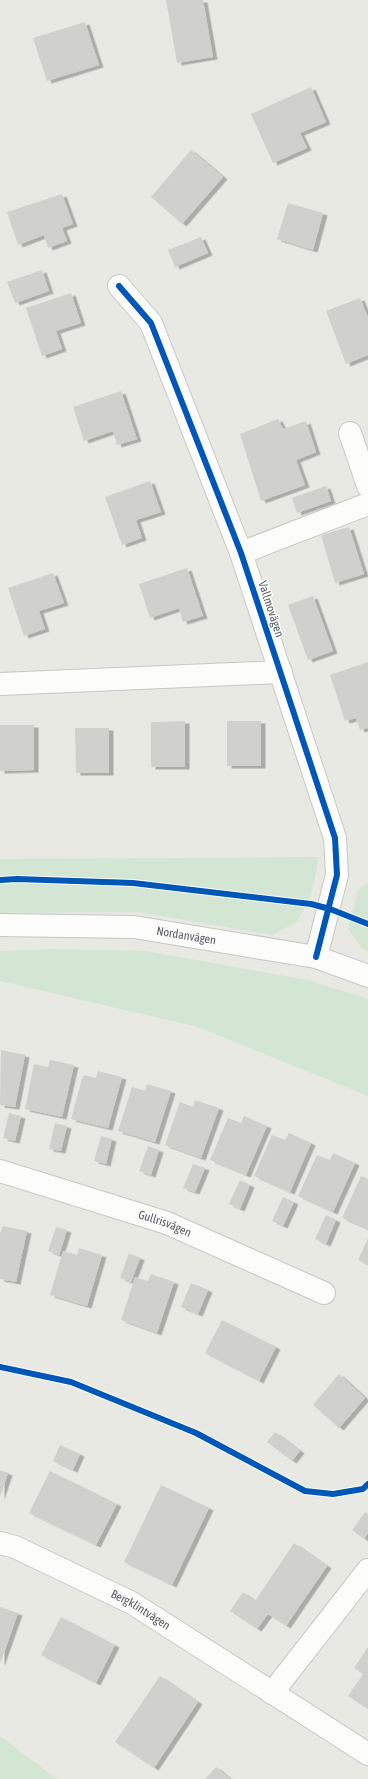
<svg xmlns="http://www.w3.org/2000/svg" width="368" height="1779" viewBox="0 0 368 1779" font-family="'Asap Condensed',sans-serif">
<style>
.green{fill:#d2e6d3}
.building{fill:#d0d0cd;filter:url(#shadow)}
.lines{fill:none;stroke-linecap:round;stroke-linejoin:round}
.street-casing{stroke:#c7c7c6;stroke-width:24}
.secondary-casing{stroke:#c6c6c5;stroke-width:24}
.street{stroke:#fcfcfb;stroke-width:22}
.secondary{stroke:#fcfcfb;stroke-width:22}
.cycleway-casing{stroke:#fff;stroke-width:8}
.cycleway{stroke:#0057b8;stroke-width:6}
.labels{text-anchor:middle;stroke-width:3;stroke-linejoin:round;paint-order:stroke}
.street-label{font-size:12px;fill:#5a5c62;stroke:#fff}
</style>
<defs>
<filter id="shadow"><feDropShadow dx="4.5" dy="2.5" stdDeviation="0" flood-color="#0004"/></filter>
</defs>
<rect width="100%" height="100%" fill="#e9e9e4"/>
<!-- green -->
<path class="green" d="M319,857L311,896L297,922L272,935L138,912L0,913V859Z
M368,882V951L363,949L348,929L358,890Z
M53,949L146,951L307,980L368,999V1096L198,1027L0,981V951Z
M0,1736L57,1779H0Z"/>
<!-- building -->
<path class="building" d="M166,0H203L213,57L177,63Z
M85,22L99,65L47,81L33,38Z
M311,87L326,122L300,133L307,148L273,163L251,114Z
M191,150L223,177L182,224L151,197Z
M62,194L73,224L62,228L67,241L48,248L44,235L18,245L7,212Z
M288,203L323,213L313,250L277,239Z
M201,237L208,253L175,267L168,250Z
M42,270L49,291L15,303L7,282Z
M71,293L81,323L56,331L62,349L42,356L26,308Z
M360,298L368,318V355L346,364L326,311Z
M121,391L137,439L117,445L113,431L84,441L73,407Z
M278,419L283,429L306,421L316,452L296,460L305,485L261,501L240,434Z
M150,481L161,512L136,520L142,538L122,545L105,497Z
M326,486L331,501L297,513L292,498Z
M349,527L364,574L335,583L321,535Z
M187,568L203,616L183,622L179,608L150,618L139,584Z
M53,573L64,603L39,611L45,629L24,636L8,588Z
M313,596L333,651L308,660L288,605Z
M368,662V728L360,730L356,718L345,721L330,675Z
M185,721V767H151V722Z
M227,721H261V766H227Z
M0,725H34V770L0,771Z
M75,728H109V773H76Z
M1,1050L25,1055L15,1107L0,1105Z
M50,1060L74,1065L62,1117L25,1109L34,1064L48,1067Z
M98,1071L122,1077L108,1128L71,1119L83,1075L96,1078Z
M147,1084L171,1091L155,1142L118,1131L132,1087L145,1091Z
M195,1100L219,1108L201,1158L165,1145L180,1102L193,1107Z
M9,1113L21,1116L15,1141L3,1138Z
M244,1116L267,1126L246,1175L210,1160L228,1118L241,1123Z
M55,1123L67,1126L61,1151L49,1149Z
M289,1133L311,1143L290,1192L254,1176L272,1135L285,1140Z
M101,1136L112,1139L106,1164L94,1161Z
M148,1146L159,1150L151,1175L139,1171Z
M333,1153L355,1163L333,1212L298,1196L317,1155L330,1160Z
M193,1164L205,1168L195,1192L183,1188Z
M361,1176L368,1179V1229L342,1218Z
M240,1180L250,1185L240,1209L229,1204Z
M283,1197L294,1202L283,1226L272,1221Z
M326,1215L336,1220L326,1244L315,1239Z
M3,1226L27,1231L16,1282L0,1279V1233Z
M56,1227L67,1230L59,1255L48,1251Z
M368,1238V1265L358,1260Z
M79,1248L102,1255L87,1306L50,1295L63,1251L77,1255Z
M129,1253L140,1258L131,1282L120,1278Z
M151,1274L174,1282L157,1333L121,1320L135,1277L148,1281Z
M191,1283L208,1290L198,1314L181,1307Z
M222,1320L276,1347L259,1381L205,1353Z
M339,1374L365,1398L339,1428L313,1405Z
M275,1432L300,1451L292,1461L267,1442Z
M60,1445L80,1454L73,1470L53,1461Z
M0,1470L8,1473L0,1497Z
M50,1471L117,1504L96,1545L29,1513Z
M161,1485L209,1508L172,1585L124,1562Z
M365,1512L368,1514V1533L364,1539L352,1530Z
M294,1543L327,1566L286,1626L268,1614L257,1629L230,1611L243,1592L255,1601Z
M0,1607L18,1613L0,1664Z
M61,1617L115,1645L96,1683L41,1655Z
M368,1647V1709L348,1696L363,1674L354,1668Z
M160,1676L198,1702L154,1768L115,1742Z
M216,1767L230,1779H205Z"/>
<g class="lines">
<!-- street casing -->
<g class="street-casing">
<g id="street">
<path d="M119,286L151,323L241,553L335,838L337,875L316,957"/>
<path d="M350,433L368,486"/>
<path d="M241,553L368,504"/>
<path d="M0,684L281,672"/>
<path id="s1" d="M0,1171L167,1223L324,1293"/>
<path id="s2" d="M0,1543L15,1547L132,1603L368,1754"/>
<path d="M272,1693L368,1570"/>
</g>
</g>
<!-- secondary casing -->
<g class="secondary-casing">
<g id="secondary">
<path id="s3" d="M0,925L134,927L316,957L368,976"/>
</g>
</g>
<!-- street -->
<use href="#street" class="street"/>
<!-- secondary -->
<use href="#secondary" class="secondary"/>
<!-- cycleway casing -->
<g class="cycleway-casing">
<path id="cycleway" d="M119,286L151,323L241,553L335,838L337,875L316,957
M0,880L17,879L133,883L311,904L330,909L368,924
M0,1367L71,1382L196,1433L305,1491L333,1494L363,1489L368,1484"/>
</g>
<!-- cycleway -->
<use href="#cycleway" class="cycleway"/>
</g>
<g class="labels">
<!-- street labels -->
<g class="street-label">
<text transform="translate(271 609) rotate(72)" y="4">Vallmovägen</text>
<text dy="4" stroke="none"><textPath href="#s3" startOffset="187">Nordanvägen</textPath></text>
<text dy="4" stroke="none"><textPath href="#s1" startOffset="173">Gullrisvägen</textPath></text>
<text dy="4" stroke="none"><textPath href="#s2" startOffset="156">Bergklintvägen</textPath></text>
</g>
</g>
</svg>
